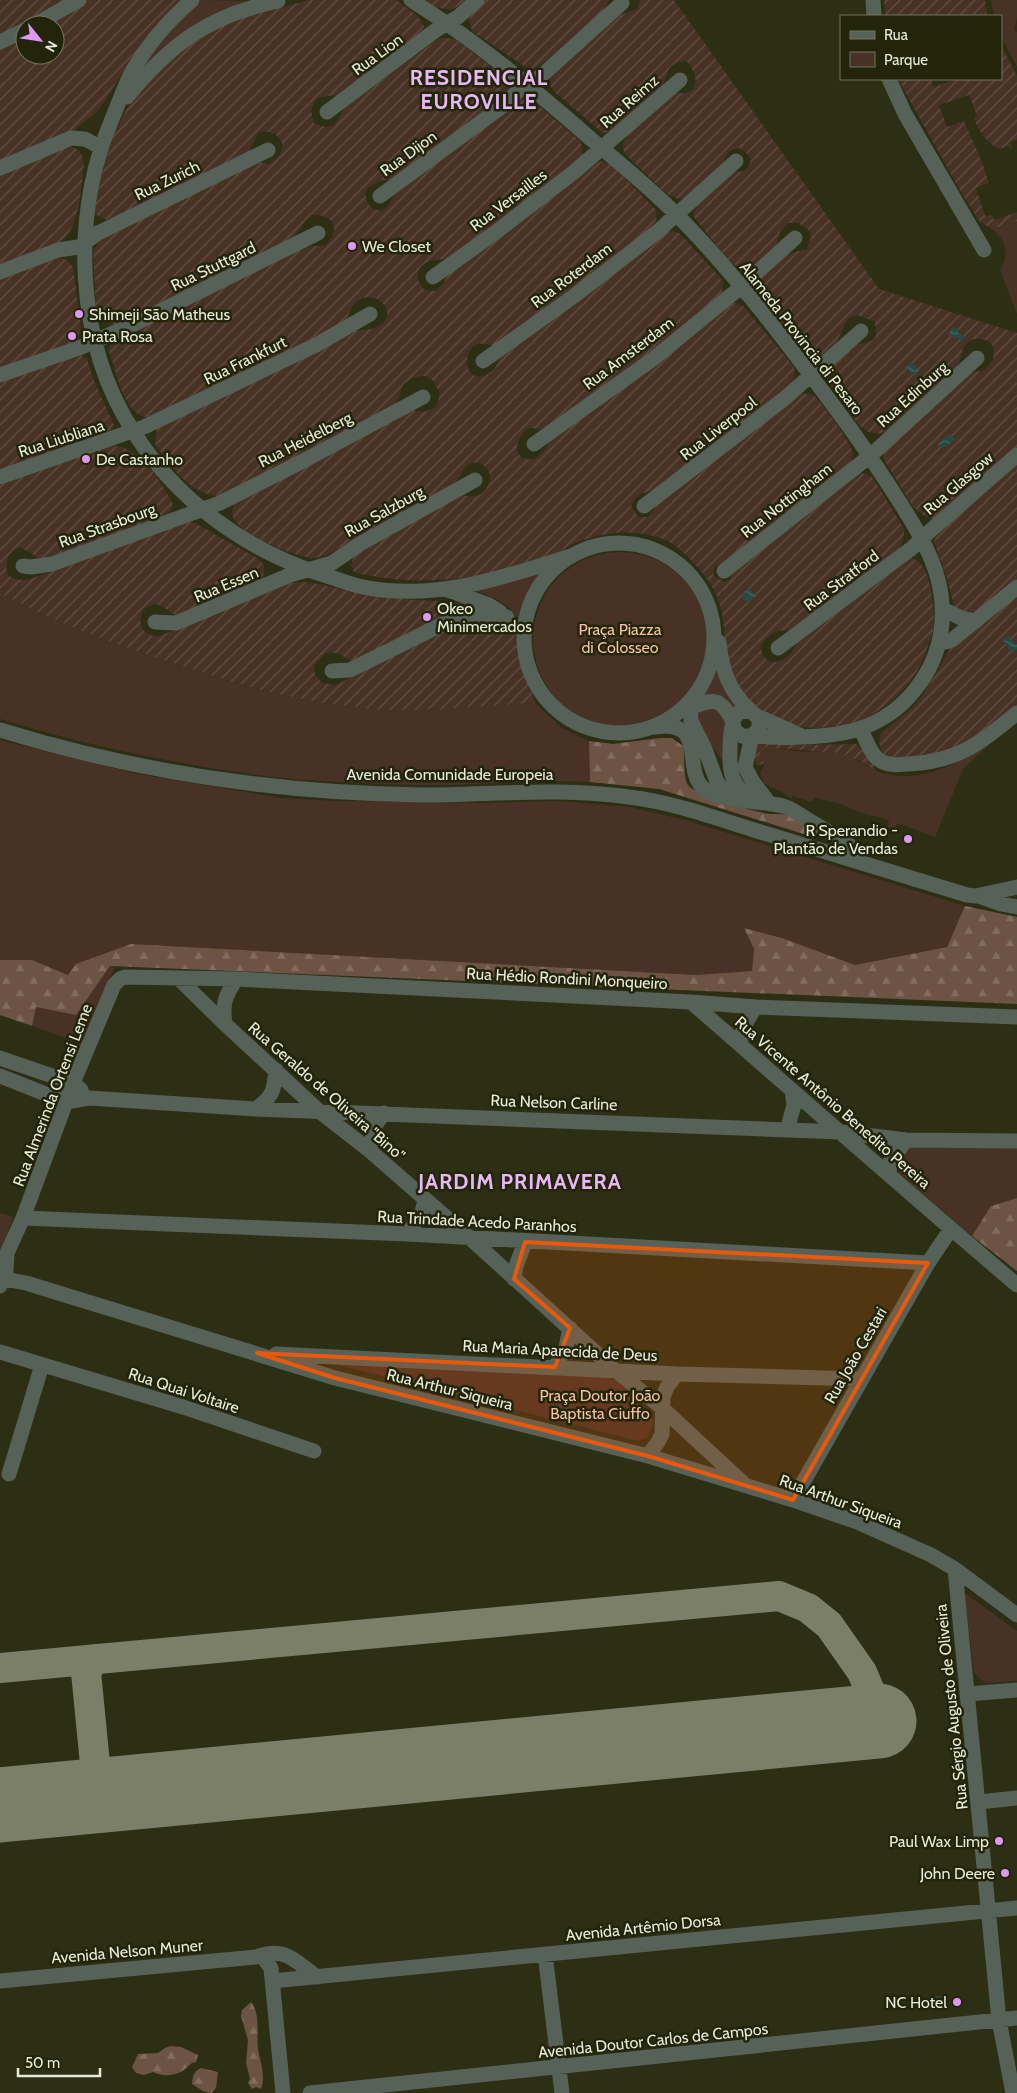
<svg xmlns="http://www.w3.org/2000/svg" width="1017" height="2093" viewBox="0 0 1017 2093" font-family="Cabin,sans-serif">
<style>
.green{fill:#483225}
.forest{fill:url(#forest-firs)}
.garden{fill:url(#garden-furrows)}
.water{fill:url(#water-waves)}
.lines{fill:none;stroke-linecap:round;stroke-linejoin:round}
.taxiway{stroke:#7c7f68;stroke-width:30}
.runway{stroke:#7c7f68;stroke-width:75}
.minor{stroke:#566157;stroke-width:15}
.marked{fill:#e8590c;fill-opacity:0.2;stroke:#e8590c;stroke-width:4;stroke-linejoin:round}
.poi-dot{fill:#de98f3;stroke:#222509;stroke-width:2}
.labels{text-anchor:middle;stroke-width:5;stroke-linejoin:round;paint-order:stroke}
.street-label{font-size:16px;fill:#e7ead9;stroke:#222509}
.poi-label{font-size:16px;fill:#e7ead9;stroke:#222509;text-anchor:start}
.park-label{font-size:16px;fill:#f5c1a1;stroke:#222509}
.district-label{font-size:21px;font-weight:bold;letter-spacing:1px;fill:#e7b7f6;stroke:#222509}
</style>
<defs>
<pattern id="forest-firs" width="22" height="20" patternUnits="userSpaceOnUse" patternTransform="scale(1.25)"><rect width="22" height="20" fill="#6d5343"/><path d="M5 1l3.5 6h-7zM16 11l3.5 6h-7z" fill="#826c5e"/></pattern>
<pattern id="garden-furrows" width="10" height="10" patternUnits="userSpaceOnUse" patternTransform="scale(1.25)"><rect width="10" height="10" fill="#483225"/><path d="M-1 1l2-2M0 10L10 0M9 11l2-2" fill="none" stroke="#625044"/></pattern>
<pattern id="water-waves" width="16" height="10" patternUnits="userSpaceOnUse" patternTransform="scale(1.25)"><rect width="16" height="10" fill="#274a43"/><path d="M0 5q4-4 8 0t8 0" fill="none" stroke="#46645e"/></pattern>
</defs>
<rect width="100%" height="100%" fill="#2c2f13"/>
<!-- green -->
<path class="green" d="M197,0L251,1L135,79L140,67Z
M991,0H1017V18L1014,30L1017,32V67L1001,37V16H994Z
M1017,220V314L1000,270C1010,255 1006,240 992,229Z
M533 639a87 87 0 1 1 174 0a87 87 0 1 1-174 0Z
M549,567C535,584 527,602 520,623C512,604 493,597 475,591Z
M0,593C56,623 116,645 176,664C239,685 304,704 371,709C425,713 481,706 535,703L562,728L589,741L590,782C532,779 474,786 416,785C361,783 305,782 250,774C166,762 82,744 0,719Z
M716,663L739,707L732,714L700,698L711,674L712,665Z
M717,706L726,721L723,760H722L697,726V711Z
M0,740L138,774L281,798L334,801L482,803L557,801L630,807L685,820L965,906L947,947L855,965L782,938L744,928L754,949L752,971L696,975L131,944L69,975L32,960H0Z
M990,744L963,769L935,837L897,823L895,829L887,827L889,820L861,813L841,804L815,798L811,802L793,796L791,799L785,794L764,783L760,773L764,764L760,752L765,747C775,747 785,750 795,751C811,753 829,749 845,755C858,759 869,769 882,773C918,784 961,763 990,744Z
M110,966L115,967L71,1073L62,1069L69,1039L32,1026L36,1006L76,1015Z
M913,1144L1017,1146V1198L991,1206L972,1236L899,1173L896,1161Z
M0,1213L13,1217L0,1255Z
M327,1362L608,1378L618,1381L652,1417L653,1424L647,1438L638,1441Z
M966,1594L1017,1631V1681L985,1683L974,1673L965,1597Z"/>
<!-- forest -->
<path class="forest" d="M660,738H672L683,746C685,756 683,778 688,785C695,795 750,810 764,813C771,815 780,813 787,815C796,818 803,825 809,831L807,835L659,789L590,782L589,741L613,744Z
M965,906L1017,917V1004L110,966L76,1015L36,1007L32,1026L0,1015V960H32L68,975L76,964L131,944L696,975L752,971L754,949L744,928L782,938L855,965L947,947Z
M1017,1198V1271L972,1236L991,1206Z
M251,2002C261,2014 256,2035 258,2049C260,2061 266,2076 261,2089L256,2087L252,2089L248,2083L250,2079L246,2063L248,2040L241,2016L242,2010Z
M171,2046L181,2047L198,2055L196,2062C190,2063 190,2065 185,2069C177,2076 162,2077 153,2072L144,2075L136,2073L132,2067L138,2054L158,2053L165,2048Z
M201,2068L218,2072L216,2088L211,2093L203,2091L192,2084C193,2076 193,2072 201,2068Z"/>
<!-- garden -->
<path class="garden" d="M0,0H68L0,36Z
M89,0H185L126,68L98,111L75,130L52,141L0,162V48L25,35V55H55V25H45Z
M309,0H396L417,15L424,26L423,32L344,93C335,96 326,95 316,99L311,111L314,123C330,132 338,124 343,109L438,39L445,38L455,39L502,75L508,89L502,97L390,180H382L366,189C362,205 379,219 390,203C392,200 394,195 395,192L518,100L525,98L533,101L580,141C586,155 580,160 570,170L448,259C441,260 434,259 428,262C414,268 415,281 425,290L436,291L443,284L450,271L595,163L603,161L615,168L656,210C658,223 654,227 644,236L494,345C489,345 483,343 478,344C461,349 464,384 486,375C494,371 497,366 500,357L666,232L673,231L679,233L720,277L723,283L722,295L650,355L543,429L528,428C514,439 511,463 535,459L544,451L552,436L730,304L735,303L743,306L794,367L795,376L787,390L653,491C642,492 634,496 631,507L639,517H648L659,503L801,393L814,395C823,405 852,443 853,454C853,459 849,464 846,468L726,563L715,566L713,571L714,576L725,582L730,579L733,570L857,473L866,474L873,478L904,529C905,541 901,547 893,556L793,631C778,628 769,633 761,646C763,673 789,662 796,644L910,558C932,559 936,615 933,632C931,639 928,645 926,652C915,684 886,712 854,722C814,734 770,728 744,694C740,689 734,683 732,677C723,652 727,624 718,599C712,580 682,546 663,539C634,528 600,532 573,544C560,551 546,560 532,564C475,579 412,588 354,572L351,565L355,552L460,495C464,495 470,497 475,496C486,495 494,479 488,470C484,465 479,461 472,463C463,465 461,477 455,482C449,489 437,493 429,498C402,513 376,529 349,543C339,548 326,557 314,558C298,559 245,535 236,522C231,516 232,510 234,504L412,410L424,412L436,407L440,394C435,382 430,373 417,377C411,378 407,381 403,385C399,393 399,401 393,408L219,496C191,495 170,466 155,444L157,429L351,332C360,329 371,331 378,326C402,313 374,285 355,303C349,309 349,317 344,324L156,415C153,416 148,418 145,417C124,413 115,368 109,351L111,343L117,337L306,247L326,245C341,228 334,214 312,215C303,221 300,232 291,239L117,325L108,323L100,318L96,308L93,251L101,238L254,161L269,164L280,155L283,145C279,134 270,129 258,133L249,151L118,217L106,220L95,214V208C100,183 105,158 114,134C135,85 180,43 228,21C253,9 283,9 309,0Z
M426,0H470L450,10L435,7Z
M483,0H609C604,16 547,64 530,70L472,31L469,19L473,11Z
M640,0H674L879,289L1017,333V448L933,519L926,517L913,507L883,458L885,450L969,373L985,370L993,359L994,348L988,341L981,339H973L967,343L963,348L958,368L889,431L880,434L868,432L858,424L837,395L826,377L825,372C832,365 842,351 851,347C866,340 882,347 874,321L857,315L849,318C838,333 836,362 810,355L757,296L756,289L761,277L784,255L807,249L811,237L809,230L798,223H788L780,232L776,246L751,269L745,270L731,263L693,216L697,206L734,172C746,172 748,170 751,159L745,151L739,148C729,150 726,154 723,164L684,198L678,199L666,193L626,155C624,151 622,148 623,144C625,134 664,98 673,94C677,92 681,94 685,93C702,89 695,69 686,61C662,62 670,79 659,91C646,105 628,118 613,131L603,133L600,131L556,93L551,87L550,75L620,15L637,9Z
M884,0H985L987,16H885Z
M1001,45L1017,76V140L1010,142L1012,148H1010L1009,146L999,149C986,142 979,132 974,118L977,116L969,95L939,105L947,127L964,121L982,162L989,183L976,188L985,216L992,215L994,220L1017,212V221L992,229L980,222L961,192L898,79H931L934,87L957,79H1001Z
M73,147C81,151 83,155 84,164C81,186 80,227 62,241C47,253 18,260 0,266V174L65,148Z
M60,258L67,260L73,267L81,328L77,340L69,345L0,369V277Z
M79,354L87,359L94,381L114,425L109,432L0,472V380Z
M120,446C146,456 159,480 172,502L173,507L168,513L112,538L40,559L20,547C8,551 4,563 8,575C18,582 25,580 36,577L162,529L183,523L193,522L257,558L264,565L263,579L178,616C163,610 161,598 143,609C137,625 142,637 160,636L268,590L289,583L304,582L319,584L372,597L482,604L353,662L337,653H326L314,665L315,675L322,683L336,685L457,624L472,619L505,621L515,629L522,664L535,703C481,706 425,713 371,709C304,704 239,685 176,664C116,645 56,623 0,593V482L102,447Z
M1017,462V579L978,611L967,616L957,610L954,606L947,578L934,542L935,538L956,515Z
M1017,592V707L958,750L890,760L881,751L879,741L881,733L912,708L922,696L950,649Z
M761,742L795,745L856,744L873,762L875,770L860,761L839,753L765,747L760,752L764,764L686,779L756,765L754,749Z"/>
<!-- water -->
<path class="water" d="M952,327L959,329L958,333L965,336L963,341L948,335Z
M911,362L919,370L914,377L906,367Z
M947,435H951L955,439L947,446L941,448L938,444Z
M749,588L756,596L747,603L741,595Z
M1008,636L1017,645V649L1012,653L1003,640Z
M943,1996V2006L929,2007L928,1997Z"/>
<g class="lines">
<!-- taxiway -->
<path class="taxiway" d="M94,1659L86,1672L96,1774L101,1788L109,1795
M0,1668L779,1596L808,1608L829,1625L862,1672L870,1691L879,1721"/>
<!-- runway -->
<path class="runway" d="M0,1805L879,1721"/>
<!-- minor -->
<path class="minor" d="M192,0C169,20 148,44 133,70C124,86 119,103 112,119C71,216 75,341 133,431C177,501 248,552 327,576C340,580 354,586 368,588C436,600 503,578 567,557
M411,0C476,41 534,89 592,140C621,164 651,189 678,216C742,281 796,355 850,428C867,452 883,476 899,501C917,530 936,559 941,594C946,630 937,663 914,691C885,727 846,736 802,737C786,738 770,738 753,735
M873,0L874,16
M34,25L79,0
M0,42L25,30
M889,79L905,114L984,250
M127,97C171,43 210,15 278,1
M327,112L436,30L458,17L477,0
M0,168L71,138L85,139L100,147
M380,196L500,108L519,90L540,77L622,3
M0,272L58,250L79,247L98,233L268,150
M433,277L496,232L574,172L680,80
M483,361L574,296L657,232L736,161
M0,375L79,348L132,325L318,233
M534,444L653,359L741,287L795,238
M0,477L144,427L316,345L370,314
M644,506L784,399L861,331
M524 638a95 95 0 1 1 190 0a95 95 0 1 1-190 0Z
M23,566L31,567L52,564L220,503L307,459L423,397
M724,571L870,456L977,358
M448,590L489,605L500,612
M943,609L961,618L976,621
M155,622L176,623L290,575L332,563L358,545L475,480
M940,641L946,642L952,640L1017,587
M719,642C722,670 729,692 751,711
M778,648L912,548L930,531L1017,455
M332,671L350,670L457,617L478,613L507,617
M694,696L690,706L691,721L705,749L717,782L729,797
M684,710C709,702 718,691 733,722
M757,716L800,735
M733,723C730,733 730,741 730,751C729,775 733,783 749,800
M655,727C709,719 681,769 704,789C718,801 764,801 783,806C792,808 801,816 810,821C823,829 837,836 849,845L856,853V861
M0,730C136,772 278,793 421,795C491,795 559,787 629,797C671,802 713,817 754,830C825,851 896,874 967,895L976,896L1017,887
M861,730C866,739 870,753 878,759C887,766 898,765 908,764C958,762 980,743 1017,713
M752,736H742L734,730L733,720L739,712L751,711L759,719V728L752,736L745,767L753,782L770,804
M978,896L1001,904L1017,907
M178,978L225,1024L319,1111L369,1150L471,1239L615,1370L661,1407L743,1483
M691,1002C799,1096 907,1192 1017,1285
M225,1024C222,1003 225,997 236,979
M740,1044C742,1029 747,1019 756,1007
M0,1058L73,1083L81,1090
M0,1076L66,1102L89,1098L256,1109L841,1132L906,1140L1017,1141
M256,1109C273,1096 274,1091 276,1070
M787,1130L794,1105L792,1090
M369,1150L376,1124L384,1113
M889,1173L890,1162L906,1140
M23,1218L407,1234L928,1263
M407,1234L421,1216L425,1200
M0,1278L26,1283L335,1378L648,1456L793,1500L857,1522L931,1555L955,1569L1017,1615
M514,1279L516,1266L525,1242
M0,1286L6,1271L7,1253L23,1218L73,1083L114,985L120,979L125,977L236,979L691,1002L756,1007L1017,1017
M0,1352L183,1407L314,1451
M276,1354L677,1374L861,1379
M555,1367L566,1347L570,1328
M648,1456L658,1442L662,1434L663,1397L667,1387L677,1374
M9,1474L42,1365
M793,1500L928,1263L951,1229
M955,1569L999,2020L1013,2093
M968,1694L1017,1690
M979,1802L1017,1798
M545,1954L562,2093
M265,1960L271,1968L283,2093
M0,1981L256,1957C285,1946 295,1961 317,1977
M272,1981L1017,1908
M310,2093L1017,2018"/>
</g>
<!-- marked area -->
<path class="marked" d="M525,1242L928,1263L793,1500L648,1456L335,1378L257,1353L555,1367L570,1328L514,1279Z"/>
<!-- markers -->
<g class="poi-dot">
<circle cx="352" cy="246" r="5"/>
<circle cx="79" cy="314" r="5"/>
<circle cx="72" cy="336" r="5"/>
<circle cx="86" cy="459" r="5"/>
<circle cx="427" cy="617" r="5"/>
<circle cx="908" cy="839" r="5"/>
<circle cx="999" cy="1841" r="5"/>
<circle cx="1005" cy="1873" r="5"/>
<circle cx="957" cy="2002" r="5"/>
</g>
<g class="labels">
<!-- street labels -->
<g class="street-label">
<text transform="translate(377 54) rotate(-36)" y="6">Rua Lion</text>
<text transform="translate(629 101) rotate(-41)" y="6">Rua Reimz</text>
<text transform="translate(408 153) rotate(-36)" y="6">Rua Dijon</text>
<text transform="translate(167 180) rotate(-26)" y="6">Rua Zurich</text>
<text transform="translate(508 200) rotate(-37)" y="6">Rua Versailles</text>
<text transform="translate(213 266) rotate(-26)" y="6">Rua Stuttgard</text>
<text transform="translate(571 275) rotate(-37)" y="6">Rua Roterdam</text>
<text transform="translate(802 338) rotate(52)" y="6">Alameda Provincia di Pesaro</text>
<text transform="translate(628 353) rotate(-37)" y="6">Rua Amsterdam</text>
<text transform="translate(245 360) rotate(-26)" y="6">Rua Frankfurt</text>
<text transform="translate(912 394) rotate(-42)" y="6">Rua Edinburg</text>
<text transform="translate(718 428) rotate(-38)" y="6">Rua Liverpool</text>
<text transform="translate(61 438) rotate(-18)" y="6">Rua Liubliana</text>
<text transform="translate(305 439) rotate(-27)" y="6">Rua Heidelberg</text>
<text transform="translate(958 483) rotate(-41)" y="6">Rua Glasgow</text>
<text transform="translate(786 500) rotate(-38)" y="6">Rua Nottingham</text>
<text transform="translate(384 511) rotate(-29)" y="6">Rua Salzburg</text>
<text transform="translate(107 525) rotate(-20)" y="6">Rua Strasbourg</text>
<text transform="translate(841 580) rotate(-37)" y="6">Rua Stratford</text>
<text transform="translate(226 584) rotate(-23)" y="6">Rua Essen</text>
<text x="450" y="780">Avenida Comunidade Europeia</text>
<text transform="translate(567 978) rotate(3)" y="6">Rua Hédio Rondini Monqueiro</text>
<text transform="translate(327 1091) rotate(41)" y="6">Rua Geraldo de Oliveira "Bino"</text>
<text transform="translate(52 1095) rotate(-69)" y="6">Rua Almerinda Ortensi Leme</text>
<text transform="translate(554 1102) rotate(2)" y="6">Rua Nelson Carline</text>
<text transform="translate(833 1102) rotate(41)" y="6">Rua Vicente Antônio Benedito Pereira</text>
<text transform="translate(477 1221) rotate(3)" y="6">Rua Trindade Acedo Paranhos</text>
<text transform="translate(560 1350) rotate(3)" y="6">Rua Maria Aparecida de Deus</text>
<text transform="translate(855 1355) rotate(-60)" y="6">Rua João Cestari</text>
<text transform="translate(450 1389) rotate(14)" y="6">Rua Arthur Siqueira</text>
<text transform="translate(184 1390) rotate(18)" y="6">Rua Quai Voltaire</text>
<text transform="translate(841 1501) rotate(20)" y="6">Rua Arthur Siqueira</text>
<text transform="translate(951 1707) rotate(-96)" y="6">Rua Sérgio Augusto de Oliveira</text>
<text transform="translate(643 1927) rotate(-6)" y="6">Avenida Artêmio Dorsa</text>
<text transform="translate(127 1951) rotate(-5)" y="6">Avenida Nelson Muner</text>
<text transform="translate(653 2040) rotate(-6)" y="6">Avenida Doutor Carlos de Campos</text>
</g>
<!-- poi labels -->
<g class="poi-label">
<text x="362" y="252">We Closet</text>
<text x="89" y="320">Shimeji São Matheus</text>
<text x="82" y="342">Prata Rosa</text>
<text x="96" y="465">De Castanho</text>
<text x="437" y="614">Okeo<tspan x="437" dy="18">Minimercados</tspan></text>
<text x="898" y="836" text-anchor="end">R Sperandio -<tspan x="898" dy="18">Plantão de Vendas</tspan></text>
<text x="989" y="1847" text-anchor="end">Paul Wax Limp</text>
<text x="995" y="1879" text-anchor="end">John Deere</text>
<text x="947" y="2008" text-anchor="end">NC Hotel</text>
</g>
<!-- park labels -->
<g class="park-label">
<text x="620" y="635">Praça Piazza<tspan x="620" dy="18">di Colosseo</tspan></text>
<text x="600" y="1401">Praça Doutor João<tspan x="600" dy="18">Baptista Ciuffo</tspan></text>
</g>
<!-- district labels -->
<g class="district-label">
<text x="479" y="85">RESIDENCIAL<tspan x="479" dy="24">EUROVILLE</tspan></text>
<text x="520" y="1189">JARDIM PRIMAVERA</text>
</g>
</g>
<!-- legend -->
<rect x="840" y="15" width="162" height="65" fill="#222509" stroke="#71745c"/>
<rect x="850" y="31" width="25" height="8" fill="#566157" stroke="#71745c"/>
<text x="884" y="40" font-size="15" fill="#e7ead9">Rua</text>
<rect x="850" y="52" width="25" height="15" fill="#483225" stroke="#71745c"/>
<text x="884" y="65" font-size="15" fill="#e7ead9">Parque</text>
<!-- north arrow -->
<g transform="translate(40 40) rotate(120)"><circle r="24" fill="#222509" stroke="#71745c"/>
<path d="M0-4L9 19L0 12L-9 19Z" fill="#de98f3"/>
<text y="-8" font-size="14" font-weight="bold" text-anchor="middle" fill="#e7ead9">N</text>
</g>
<!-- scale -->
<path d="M18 2068v8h82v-8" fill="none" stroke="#e7ead9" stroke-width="2.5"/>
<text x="25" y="2068" font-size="15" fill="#e7ead9" stroke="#222509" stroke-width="4" paint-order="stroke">50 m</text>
</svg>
